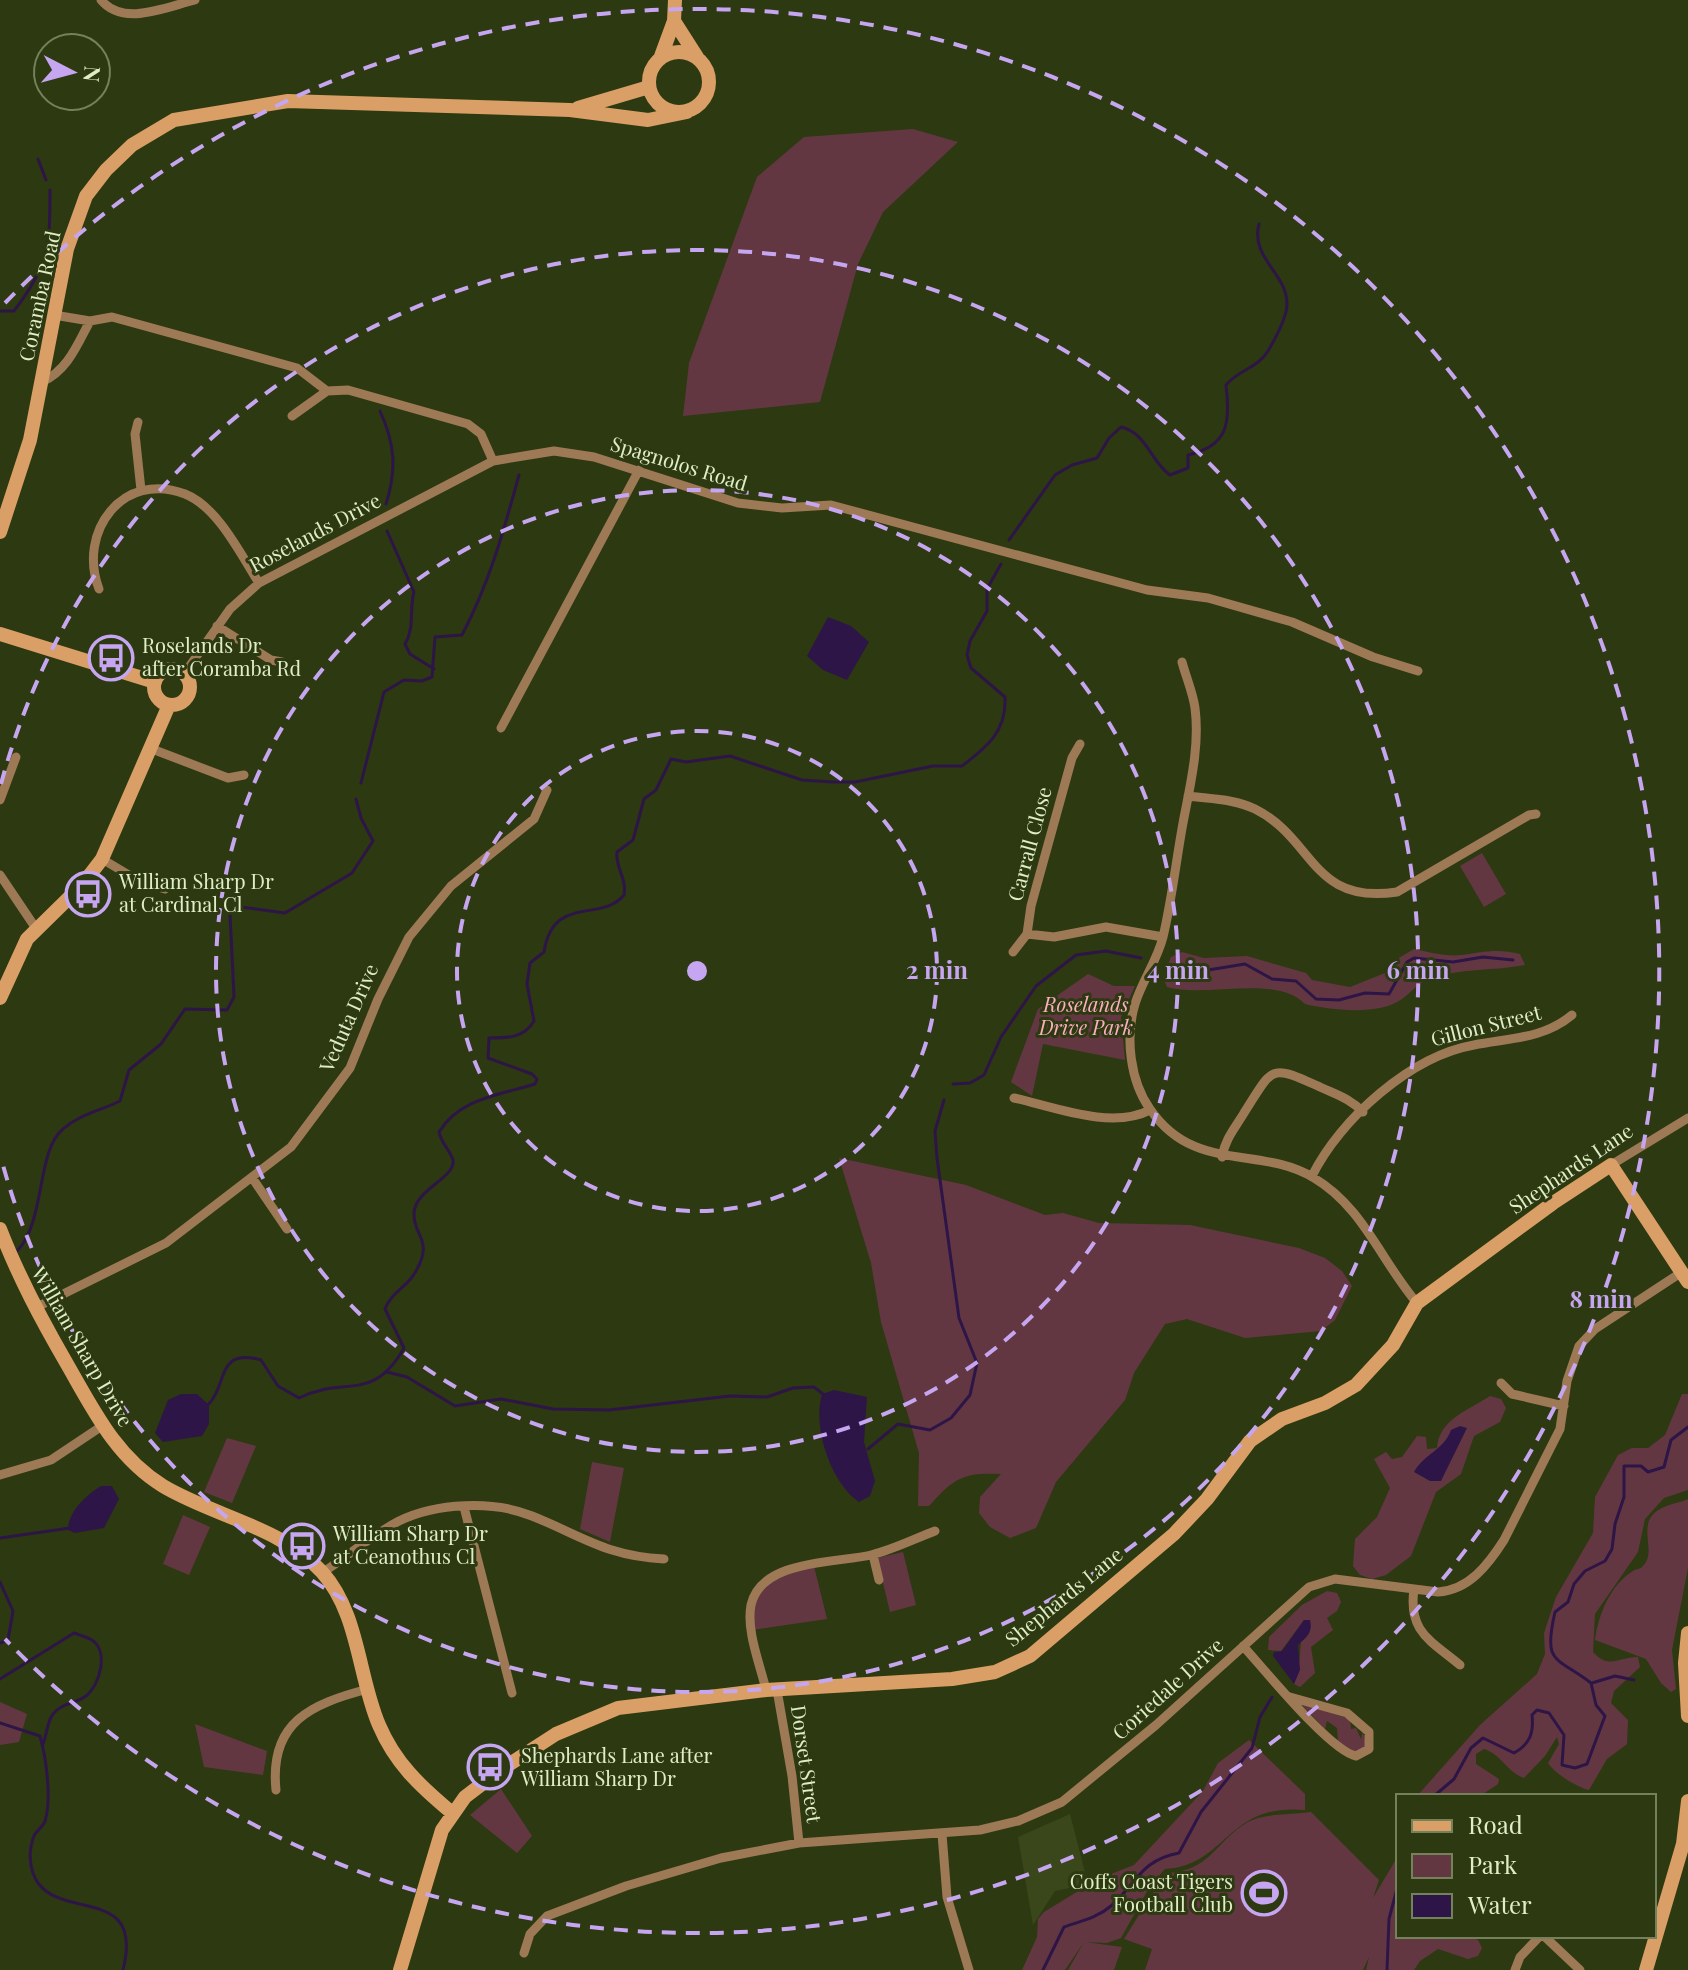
<svg xmlns="http://www.w3.org/2000/svg" width="1688" height="1970" viewBox="0 0 1688 1970" font-family="'Playfair Display',serif">
<style>
.built{fill:#3a471a}
.green{fill:#633742}
.water{fill:#2e1547}
.lines{fill:none;stroke-linecap:round;stroke-linejoin:round}
.stream{stroke:#2e1547;stroke-width:3}
.street{stroke:#9e7956;stroke-width:9}
.secondary{stroke:#da9f66;stroke-width:14}
.ring{fill:none;stroke:#c6a6f0;stroke-width:4;stroke-dasharray:14 10}
.labels{text-anchor:middle;stroke-width:6;stroke-linejoin:round;paint-order:stroke}
.street-label{font-size:20px;fill:#e0eec7;stroke:#2d3911}
.poi-label{font-size:20px;fill:#e0eec7;stroke:#2d3911;text-anchor:start}
.park-label{font-size:20px;font-style:italic;fill:#fdaec0;stroke:#2d3911}
.centre{fill:#c6a6f0;stroke:#2d3911;stroke-width:4}
.ring-label{font-size:24px;text-anchor:middle;font-weight:bold;fill:#c6a6f0;stroke:#2d3911;stroke-width:6;stroke-linejoin:round;paint-order:stroke}
</style>
<rect width="100%" height="100%" fill="#2d3911"/>
<!-- built -->
<path class="built" d="M1070,1814L1088,1884L1055,1891L1033,1925L1018,1837Z"/>
<!-- green -->
<path class="green" d="M913,129L958,142L883,212L858,264L820,402L683,416L689,363L757,177L804,137Z
M1482,853L1506,894L1484,907L1460,866Z
M1414,949C1429,952 1446,957 1461,955C1483,952 1498,948 1520,954L1525,965C1494,971 1463,968 1432,978C1418,982 1413,991 1402,999C1379,1016 1330,1010 1305,1004C1277,974 1205,998 1167,987L1163,978L1171,957L1182,952L1204,958L1247,956L1306,973L1312,980L1350,987L1390,971L1397,959Z
M1088,974L1114,986H1135L1121,1017L1125,1060L1043,1044L1032,1096L1011,1082L1038,1009Z
M839,1158L966,1185L1045,1215L1063,1213L1099,1223L1190,1225L1299,1248L1325,1258L1342,1271L1352,1286L1335,1320L1321,1331L1245,1338L1187,1319L1165,1324L1134,1373L1125,1400L1056,1482L1036,1528L1010,1538L990,1527L979,1513L980,1497L1001,1474C963,1472 954,1478 929,1506H918L919,1453L881,1322L871,1263Z
M1682,1394H1688V1490L1664,1498L1645,1519L1638,1552L1595,1614L1593,1652C1609,1670 1618,1657 1638,1657L1640,1667L1614,1691L1611,1703L1628,1720L1627,1744L1607,1759L1589,1790C1578,1788 1554,1773 1548,1763L1559,1744L1557,1737L1545,1756L1524,1778C1507,1772 1501,1754 1484,1749L1476,1754V1764L1499,1779L1498,1784L1480,1796H1417L1480,1725L1537,1674L1545,1654L1544,1633L1556,1597L1593,1533L1595,1497L1618,1455L1632,1448H1648L1665,1435Z
M1490,1396L1501,1399L1506,1408L1500,1422L1474,1436L1461,1474L1436,1492L1411,1556L1386,1575L1372,1579L1360,1575L1353,1566L1355,1539L1377,1517L1390,1488L1374,1459L1386,1452L1392,1459L1402,1457L1417,1436L1426,1437L1427,1449L1437,1448C1439,1419 1469,1410 1490,1396Z
M227,1438L256,1446L232,1503L204,1492Z
M592,1462L624,1468L610,1542L580,1529Z
M1688,1499V1568L1672,1650L1676,1689L1671,1692L1661,1683L1646,1659L1595,1640C1598,1616 1610,1585 1633,1571C1637,1568 1640,1570 1643,1566C1659,1550 1632,1521 1664,1507C1672,1503 1680,1503 1688,1499Z
M183,1515L210,1527L189,1575L163,1564Z
M903,1552L916,1605L890,1612L877,1558Z
M813,1562L827,1619L752,1630L754,1597L765,1585Z
M1327,1591L1337,1593L1341,1602L1337,1611L1327,1618L1333,1630L1311,1647L1315,1673L1300,1687L1294,1684C1302,1665 1299,1642 1304,1620L1281,1651L1268,1650L1269,1637L1302,1605Z
M0,1702L27,1714L19,1742L0,1745Z
M1300,1703L1350,1719L1351,1729L1356,1728L1361,1739L1363,1731L1366,1747L1355,1752L1338,1742L1337,1728L1327,1721L1325,1729Z
M195,1724L267,1751L263,1775L204,1767Z
M1249,1740L1305,1794V1810C1226,1803 1227,1866 1165,1869L1150,1886L1121,1938L1107,1943L1085,1942L1122,1947L1114,1970H1068L1084,1942L1065,1970H1022L1037,1937L1038,1919L1044,1912L1098,1879L1134,1865L1203,1791L1218,1763Z
M501,1789L532,1836L517,1853L470,1815Z
M1311,1812L1379,1880L1373,1898L1398,1856V1936H1467L1478,1940L1482,1948L1478,1956L1468,1959L1438,1949L1420,1961L1414,1970H1366L1369,1957L1363,1970H1145L1152,1949L1124,1939L1165,1873C1211,1872 1215,1841 1248,1822C1264,1813 1293,1815 1311,1812Z"/>
<!-- water -->
<path class="water" d="M828,617L851,626L869,642L847,680L823,670L807,656Z
M834,1390L867,1397L864,1442L875,1481L870,1496L859,1502C831,1483 812,1427 822,1394Z
M181,1394H197L209,1405V1424L202,1436L163,1442L155,1433L168,1400Z
M1460,1426L1467,1428L1441,1481H1430L1414,1472C1425,1453 1444,1450 1451,1430Z
M101,1486H112L119,1499L104,1528L75,1533L68,1530C68,1512 86,1495 101,1486Z
M1304,1620H1310C1313,1632 1307,1637 1298,1645L1300,1670L1294,1684L1273,1656L1274,1652L1282,1651Z"/>
<g class="lines">
<!-- stream -->
<path class="stream" d="M38,159L46,180
M0,311H14C49,265 50,247 50,190
M380,411C395,444 397,469 386,504
M387,531L414,592C409,610 415,628 405,644L410,654L434,669
M1009,540L1055,475L1072,465L1097,458L1109,438L1121,427C1147,433 1150,461 1170,475L1188,468V455C1227,446 1231,425 1226,385C1239,369 1257,369 1268,351C1275,339 1287,317 1287,304C1287,273 1250,258 1259,224
M361,783L384,692L404,680L422,681L432,677L435,637L462,635C489,584 504,530 519,475
M1208,970L1245,964L1272,979L1296,981L1316,999L1339,1000L1365,993L1389,994L1407,962L1414,958L1453,962L1483,957L1513,960
M953,1084L970,1083L984,1075L1001,1037L1036,986L1076,955L1106,951L1141,958
M17,1251C46,1221 36,1151 63,1129C80,1114 100,1111 120,1101L129,1070L161,1044L185,1009L227,1010L234,997L230,914L234,906L285,913L352,873L373,841L361,818L356,799
M387,1372L407,1377L455,1406L501,1399L553,1409L609,1410L730,1396L767,1397L793,1388L814,1387L823,1394
M206,1407C229,1386 215,1347 261,1360L278,1386L299,1398C345,1375 372,1404 404,1348L385,1309C392,1291 408,1287 416,1271C434,1240 413,1236 414,1213C415,1189 456,1178 453,1160C450,1150 441,1143 439,1132C460,1098 500,1095 535,1084L537,1079L532,1074L488,1058L489,1038C508,1038 524,1038 534,1021L527,984L530,963L544,952C553,894 601,923 624,895C627,878 615,867 617,852L633,840L644,799L656,790L671,759L686,762L730,756L802,780L833,782H855L933,766H962C987,747 1007,731 1005,697L971,668L967,655L970,641L987,611V589L1001,564
M868,1449L898,1424L930,1430L951,1418L970,1395L977,1363L959,1318L937,1158L935,1131L944,1100
M0,1538L70,1528
M0,1582L13,1611L8,1640L0,1643
M0,1679L74,1633C79,1635 87,1637 92,1640C109,1651 100,1685 86,1696C75,1704 63,1702 53,1714C47,1722 47,1734 43,1744
M1592,1683L1615,1676L1634,1680
M0,1723L40,1736C46,1757 52,1799 45,1821C43,1827 36,1831 34,1836C28,1851 29,1870 38,1883C65,1920 144,1886 123,1970
M1434,1796L1454,1779L1471,1748L1483,1738L1514,1753C1530,1744 1534,1733 1532,1715L1537,1710L1549,1713L1564,1735L1562,1765L1575,1768L1587,1764L1605,1716L1596,1705L1591,1683C1555,1656 1543,1664 1555,1612L1568,1602L1574,1584L1585,1571L1605,1561L1612,1549L1615,1524L1624,1497V1466H1641L1648,1472L1664,1467L1671,1440L1688,1427
M1043,1970L1064,1927C1081,1921 1097,1918 1111,1906C1136,1885 1140,1860 1179,1853L1201,1812L1252,1748L1260,1717L1272,1697
M1387,1970L1389,1919L1398,1885"/>
<!-- street -->
<path class="street" d="M101,0C123,27 166,7 195,0
M54,315L90,321L112,317L297,368L327,391L348,390L468,424L481,434L493,461
M42,382C68,370 77,345 90,321
M292,416L327,391
M138,422L135,434L141,490
M99,589C77,532 123,470 185,494C218,507 241,555 259,583
M217,626L271,660L282,662
M1182,662C1186,677 1193,693 1195,708C1200,746 1190,786 1183,823C1176,861 1172,899 1163,937C1157,961 1142,981 1135,1004C1125,1037 1130,1081 1150,1109C1194,1174 1260,1145 1314,1178C1363,1207 1381,1261 1417,1303
M184,674L230,609L259,583L493,461L554,451L594,457L738,503L782,508L831,505L1147,590L1208,598L1292,622L1373,657L1418,671
M501,728L639,470
M152,749L228,778L244,775
M1188,796C1210,799 1235,799 1255,809C1315,839 1311,905 1397,892L1529,815L1536,814
M0,800L16,757
M102,859L139,881L165,889
M0,875L37,930
M1027,934L1054,937L1106,927L1163,937
M1013,952L1027,934L1031,906L1072,758L1080,744
M1014,1098C1054,1107 1112,1130 1150,1110
M1222,1157C1225,1139 1235,1128 1244,1113C1274,1066 1269,1064 1320,1087C1337,1095 1349,1098 1363,1112
M1611,1165L1688,1118
M1312,1176C1340,1119 1411,1056 1474,1045C1510,1038 1543,1039 1572,1015
M253,1179L287,1229
M35,1308L166,1243L291,1147L350,1068L378,999L409,937L451,886L534,819L547,790
M1501,1383L1512,1394L1564,1406
M0,1475L51,1460L102,1426
M464,1507L512,1693
M873,1555L879,1580
M322,1573C348,1556 372,1535 399,1521C436,1503 493,1500 532,1516C582,1536 606,1556 664,1559
M1414,1589C1408,1632 1430,1640 1460,1665
M1243,1646C1264,1669 1330,1751 1356,1756L1369,1749V1732L1347,1713L1290,1697
M766,1690C760,1664 746,1631 751,1605C761,1559 838,1563 871,1555C892,1550 914,1539 935,1531
M777,1690L792,1776L799,1843
M276,1790C269,1722 311,1704 368,1689
M942,1834L947,1897L969,1970
M1544,1936L1580,1970
M524,1953L530,1934L547,1916L626,1886L721,1858L799,1843L980,1830L1018,1821L1062,1802L1156,1725L1309,1587L1335,1579L1438,1592C1469,1590 1488,1565 1504,1540L1560,1429L1567,1381L1579,1346L1595,1329L1682,1272
M1515,1970L1520,1957L1540,1936"/>
<!-- secondary -->
<path class="secondary" d="M674,21L697,57
M649 82a30 30 0 1 1 60 0a30 30 0 1 1-60 0Z
M660,59L674,21L675,0
M578,108L649,87
M0,532L30,440L67,249L86,196L106,170L132,145L174,120L288,101L570,110L648,120L687,112
M0,634L155,682
M154 687a18 18 0 1 1 36 0a18 18 0 1 1-36 0Z
M0,998L27,939L82,885L102,859L169,705
M0,1229C19,1278 41,1319 67,1364C94,1411 116,1457 163,1486C215,1517 280,1526 322,1572C359,1613 358,1676 379,1725C395,1763 420,1786 451,1812
M1688,1633L1685,1663L1688,1716
M400,1970L442,1830L465,1797L499,1771L556,1734L618,1708L766,1690L952,1679L995,1672L1030,1656L1174,1534L1207,1499L1250,1441L1282,1419L1325,1403L1356,1385L1393,1345L1417,1303L1553,1203L1611,1165L1688,1282
M1646,1970L1683,1844L1688,1801"/>
</g>
<!-- distance rings -->
<g class="ring">
<circle cx="697" cy="971" r="240"/>
<circle cx="697" cy="971" r="481"/>
<path d="M1 784A721 721 0 1 1 1 1158"/>
<path d="M5 303A962 962 0 1 1 5 1639"/>
</g>
<!-- icons -->
<defs>
<g id="bus-ring" transform="scale(2.3)"><circle r="9.5" fill="#2d3911" stroke="#c6a6f0" stroke-width="1.5"/><path d="M-5-6H5V4H4V6H2V4H-2V6H-4V4H-5ZM-3.5-4V0h7V-4ZM-3.5 1.2v1.5H-2V1.2ZM2 1.2v1.5H3.5V1.2Z" fill="#c6a6f0"/></g>
<g id="stadium-ring" transform="scale(2.3)"><circle r="9.5" fill="#2d3911" stroke="#c6a6f0" stroke-width="1.5"/><path d="M0-5a6.5 5 0 1 0 0 10a6.5 5 0 1 0 0-10ZM-3.5-1.8h7v3.6h-7Z" fill="#c6a6f0"/></g>
</defs>
<g fill-rule="evenodd">
<use href="#bus-ring" x="111" y="658"/>
<use href="#bus-ring" x="88" y="894"/>
<use href="#bus-ring" x="302" y="1546"/>
<use href="#bus-ring" x="490" y="1767"/>
<use href="#stadium-ring" x="1264" y="1893"/>
</g>
<g class="labels">
<!-- street labels -->
<g class="street-label">
<text transform="translate(40 296) rotate(-78)" y="7">Coramba Road</text>
<text transform="translate(679 464) rotate(17)" y="7">Spagnolos Road</text>
<text transform="translate(315 533) rotate(-28)" y="7">Roselands Drive</text>
<text transform="translate(1030 844) rotate(-75)" y="7">Carrall Close</text>
<text transform="translate(349 1018) rotate(-66)" y="7">Veduta Drive</text>
<text transform="translate(1486 1026) rotate(-14)" y="7">Gillon Street</text>
<text transform="translate(1571 1169) rotate(-34)" y="7">Shephards Lane</text>
<text transform="translate(82 1347) rotate(60)" y="7">William Sharp Drive</text>
<text transform="translate(1064 1597) rotate(-39)" y="7">Shephards Lane</text>
<text transform="translate(1168 1689) rotate(-42)" y="7">Coriedale Drive</text>
<text transform="translate(806 1764) rotate(82)" y="7">Dorset Street</text>
</g>
<!-- poi labels -->
<g class="poi-label">
<text x="142" y="653">Roselands Dr<tspan x="142" dy="23">after Coramba Rd</tspan></text>
<text x="119" y="889">William Sharp Dr<tspan x="119" dy="23">at Cardinal Cl</tspan></text>
<text x="333" y="1541">William Sharp Dr<tspan x="333" dy="23">at Ceanothus Cl</tspan></text>
<text x="521" y="1763">Shephards Lane after<tspan x="521" dy="23">William Sharp Dr</tspan></text>
<text x="1233" y="1889" text-anchor="end">Coffs Coast Tigers<tspan x="1233" dy="23">Football Club</tspan></text>
</g>
<!-- park labels -->
<g class="park-label">
<text x="1086" y="1012">Roselands<tspan x="1086" dy="23">Drive Park</tspan></text>
</g>
</g>
<circle cx="697" cy="971" r="12" class="centre"/>
<g class="ring-label">
<text x="937" y="979">2 min</text>
<text x="1178" y="979">4 min</text>
<text x="1418" y="979">6 min</text>
<text x="1601" y="1308">8 min</text>
</g>
<!-- legend -->
<rect x="1396" y="1794" width="260" height="144" fill="#2d3911" stroke="#75815a" stroke-width="2"/>
<rect x="1412" y="1820" width="40" height="12" fill="#da9f66" stroke="#75815a" stroke-width="2"/>
<text x="1468" y="1834" font-size="24" fill="#e0eec7">Road</text>
<rect x="1412" y="1854" width="40" height="24" fill="#633742" stroke="#75815a" stroke-width="2"/>
<text x="1468" y="1874" font-size="24" fill="#e0eec7">Park</text>
<rect x="1412" y="1894" width="40" height="24" fill="#2e1547" stroke="#75815a" stroke-width="2"/>
<text x="1468" y="1914" font-size="24" fill="#e0eec7">Water</text>
<!-- north arrow -->
<g transform="translate(72 72) rotate(96)"><circle r="38" fill="#2d3911" stroke="#75815a" stroke-width="2"/>
<path d="M0-6L14 30L0 20L-14 30Z" fill="#c6a6f0"/>
<text y="-12" font-size="22" font-weight="bold" text-anchor="middle" fill="#e0eec7">N</text>
</g>
</svg>
